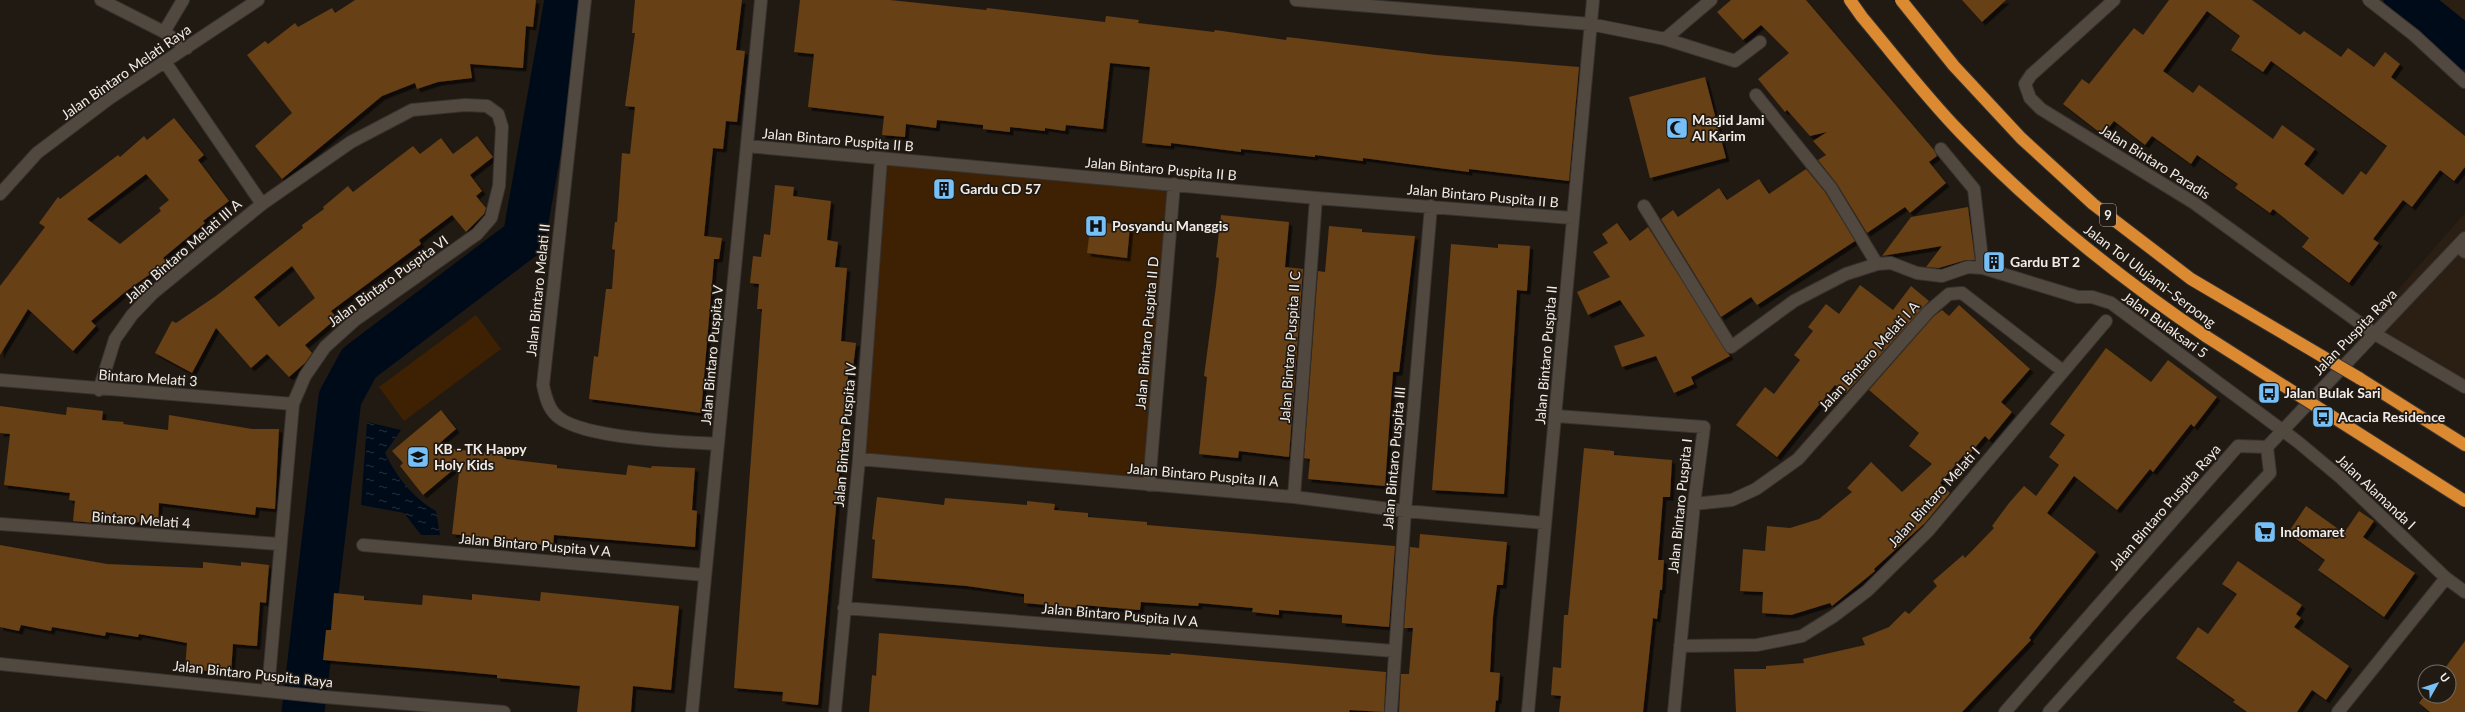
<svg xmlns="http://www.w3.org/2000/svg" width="2465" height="712" viewBox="0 0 2465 712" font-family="Lato,sans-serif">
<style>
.built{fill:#2b1f14}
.park{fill:#3d2102}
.water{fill:url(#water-ripples)}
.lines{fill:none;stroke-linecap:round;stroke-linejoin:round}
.river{stroke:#000b19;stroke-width:43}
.building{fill:#673f13;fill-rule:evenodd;filter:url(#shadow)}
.service-casing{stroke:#383330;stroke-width:14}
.minor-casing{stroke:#383330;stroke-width:14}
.secondary-casing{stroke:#383330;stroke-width:14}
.motorway-casing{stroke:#383330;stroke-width:14}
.service{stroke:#514840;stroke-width:12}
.minor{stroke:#514840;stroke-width:12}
.secondary{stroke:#514840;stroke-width:12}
.motorway{stroke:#dc8a31;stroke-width:12}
.motorway-bridge-casing{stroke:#383330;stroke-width:14;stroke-linecap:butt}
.motorway-bridge{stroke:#dc8a31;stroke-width:12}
.labels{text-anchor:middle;stroke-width:3.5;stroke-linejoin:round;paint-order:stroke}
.shield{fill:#211a13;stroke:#b3ada8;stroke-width:1}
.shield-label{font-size:13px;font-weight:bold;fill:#f1ece8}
.street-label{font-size:14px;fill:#f1ece8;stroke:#211a13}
.poi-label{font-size:14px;font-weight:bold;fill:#f1ece8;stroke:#211a13;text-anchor:start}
</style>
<defs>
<pattern id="water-ripples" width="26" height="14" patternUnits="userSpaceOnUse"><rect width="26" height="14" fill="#000b19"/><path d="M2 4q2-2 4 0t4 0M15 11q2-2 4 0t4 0" fill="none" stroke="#262f3a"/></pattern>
<filter id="shadow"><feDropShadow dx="3.5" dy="3.5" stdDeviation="0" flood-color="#0009"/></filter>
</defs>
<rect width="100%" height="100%" fill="#211a13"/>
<!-- built -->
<path class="built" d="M2392,0H2465V63Z
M2465,213V382L2362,331Z"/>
<!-- park -->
<path class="park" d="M881,159L1174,184L1149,485L859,459Z
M476,315L501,349L404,421L379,387Z"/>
<!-- water -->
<path class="water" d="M367,422L401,430L385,453C396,476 414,499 436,511L440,535H421L404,513L361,505Z"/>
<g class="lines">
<!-- river -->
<path class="river" d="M2405,0L2465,48
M303,712L340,398L359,363L524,238L566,0"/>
</g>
<!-- building -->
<path class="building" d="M355,0H536L533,27L526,26L523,68L470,64L472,78L438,82L417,89L415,83L382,96L282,179L255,146L292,113L247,55L265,41L268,44L295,23L298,27L332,8L335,13Z
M635,0H742L736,50L745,51L737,122L726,121L723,149L713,148L704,236L722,238L719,259H714L701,413L589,399L594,356L598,357L606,289H612L615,250L612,249L615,222H617L622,153L630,154L635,107L625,106L635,33H632Z
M800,0H890L986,10L987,8L1105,22L1106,16L1139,20L1138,23L1214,32L1215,30L1286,40L1287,37L1436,55L1579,67L1569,181L1469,169V172L1363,158V161L1315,155V157L1241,149V152L1171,143V146L1142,143L1150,67L1110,63L1103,129L1066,125L1065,131L1045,128V131L1010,127V132L983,129V125L937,120L936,128L906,124L905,137L882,135L884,116L808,107L814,54L794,52Z
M1731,0H1806L1934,150L1937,156L1929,162L1946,183L1910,213L1905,207L1867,233L1837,184L1818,160L1826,155L1813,141L1827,132L1810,136L1787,110L1785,112L1758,79L1789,53L1761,25L1743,40L1717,12Z
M1962,0H2006L1982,22Z
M2169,0H2252L2300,35L2304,31L2341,57L2348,48L2374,67L2385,52L2400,64L2391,77L2465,136V167L2454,181L2440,170L2412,207L2403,200L2373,239L2379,243L2349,283L2302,247L2309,238L2273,209L2270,213L2235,188L2238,184L2197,155L2191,164L2152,136L2145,145L2114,121L2103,135L2063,104L2082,79L2089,84L2134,28L2143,35ZM2207,11L2240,36L2231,50L2263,72L2271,61L2387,146L2366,175L2361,171L2343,195L2304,164L2315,149L2282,125L2273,139L2199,85L2193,93L2163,71Z
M1705,77L1726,158L1650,178L1629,97Z
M174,118L204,155L198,160L229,201L203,221L205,223L163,258L167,262L125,292L91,321L96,326L73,351L28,309L0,355V286L45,227L39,223L58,197L60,199L118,155L120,157L144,136L147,140ZM146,174L169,200L159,208L161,211L120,244L87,219Z
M477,136L493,157L470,175L482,191L476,196L486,208L484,214L466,232L452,215L419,240L421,244L331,311L337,318L305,345L312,353L305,363L289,377L267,354L251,368L216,328L192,373L155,353L172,321L176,323L216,296L303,228L302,225L324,209L323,207L348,186L353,192L413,146L420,154L441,138L453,154ZM292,266L315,298L279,327L254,297Z
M1806,169L1825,192L1855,241L1757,305L1751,297L1721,317L1661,219L1673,210L1678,217L1719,188L1727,200L1759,179L1769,194Z
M775,185L794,187L793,196L831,201L827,240L838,242L835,267L847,268L841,341L856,343L852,376H848L818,705L782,701L783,692L734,688L762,309H757L759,284L750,283L753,256L761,257L764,234L770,235Z
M1968,207L1975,260H1966L1939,268L1926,267L1942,246L1882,256L1911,217Z
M1221,215L1289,222L1285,267L1303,269L1289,457L1239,451L1238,458L1199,454L1207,377L1204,376L1216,286L1219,258L1216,257Z
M1091,221L1130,226L1127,258L1087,253Z
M1617,223L1630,241L1648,227L1730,356L1691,377L1694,384L1674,393L1656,356L1622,367L1614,346L1645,336L1620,300L1588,315L1577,292L1610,277L1593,252L1608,243L1602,234Z
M1329,226L1362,229V232L1415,236L1399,372H1393L1385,486L1308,479L1310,459L1304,458L1318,271L1325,272Z
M1451,244L1498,248V244L1530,246L1527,291L1517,290L1504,494L1432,490Z
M1860,285L1893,310L1911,286L1929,301L1846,393L1835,385L1777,457L1736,425L1765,387L1774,394L1800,360L1794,355L1813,331L1808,327L1826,304L1839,314Z
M1959,305L2030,369L2001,402L2012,412L1989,440L1985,436L1966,458L1963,456L1940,483L1950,493L1925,523L1874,569L1875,571L1832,606L1830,603L1791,615L1762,613L1763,592L1740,591L1743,549L1765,551L1767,526L1790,528L1819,519L1852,492L1847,488L1871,462L1902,492L1932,464L1909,446L1919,433L1869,390L1934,316L1942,310L1949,316Z
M2106,348L2151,382L2168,360L2217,397L2194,427L2191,424L2153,472L2150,469L2117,510L2074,476L2047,513L2096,552L2029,638L2031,640L1962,712H1736L1734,669H1766V666L1804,663L1803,659L1865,645L1862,638L1889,627L1905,611L1909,614L1937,586L1933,581L1963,555L1965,558L1994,528L1992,526L2009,503L2024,486L2036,496L2059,465L2049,457L2065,435L2050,424Z
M0,406L66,415L67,407L103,411L102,420L124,422L123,424L168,430L169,415L252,429H279L275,509L256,507L255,515L159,503L158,524L105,519L104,524L73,521L75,501L69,500L70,493L4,485L10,434L0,433Z
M441,410L456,429L435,447L506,455V459L557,465V468L626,475L628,465L651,468L652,466L695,468L692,510L697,511L695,547L554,535L553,546L452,534L460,464L423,495L400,466L403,463L392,451Z
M1584,448L1614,451V455L1672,460L1670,497H1663L1658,560H1664L1662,590H1660L1657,619L1653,618L1643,712H1559L1561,696L1551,695L1553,667L1561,668L1564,615H1568Z
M877,497L944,505L945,498L1027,505V501L1055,504L1054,510L1088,513V517L1147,522V525L1395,546L1389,627L1342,623V615L1279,610V615L1252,612L1253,608L1199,603L1198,606L1141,602L1140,610L1082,605V608L1024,603V594L967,586L872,578L875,540L872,539Z
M2306,506L2344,533L2359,511L2374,521L2363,537L2415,573L2384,617L2318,570L2325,560L2288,533Z
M1420,534L1507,542L1503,585H1497L1493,617L1490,672L1500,673L1498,701L1496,700L1495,712H1399L1401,674H1409L1413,628H1404L1410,547L1419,548Z
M0,545L107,564L203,568V562L241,566V562L269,565L266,603L260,602L257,646L233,644L231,673L185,669L187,643L139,634L138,637L106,632L105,636L52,627L51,631L21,625L19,631L0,627Z
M2238,561L2302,605L2296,614L2301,618L2294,627L2349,666L2326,700L2312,690L2297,712H2247L2233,702L2235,700L2176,658L2198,627L2208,634L2237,594L2222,584Z
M541,592L679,606L671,690L633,686L631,712H577L580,686L497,678V675L454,671L323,660L326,630H331L334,593L364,596V600L422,605L423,595L472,600V594L540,601Z
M879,633L1049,647L1170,655L1171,653L1386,672L1384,712L1350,710L1349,712H869L872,675L876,676Z
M2465,641V712H2430L2419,703L2425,695L2449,696V672H2442Z"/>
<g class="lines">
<!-- service casing -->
<g class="service-casing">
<path id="service" d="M2458,246L2465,252"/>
</g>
<!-- minor casing -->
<g class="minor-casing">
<path id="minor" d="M101,0L164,32L187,48
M585,0L543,385C545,394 547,405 554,413C574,439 685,442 718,444
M1296,0L1590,24L1665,39L1735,61L1760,42
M2114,0L2031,75L2025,84L2030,98L2041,109L2194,203L2375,334L2465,387
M2369,0L2414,35L2465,82
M164,32L183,0
M1665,39L1711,0
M165,62L262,204
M1756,95L1831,188L1877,264
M747,146L1316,198L1572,218
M1941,149L1974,189L1983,268
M0,194L37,153L110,98L258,0
M1644,206L1731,347L1794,301L1846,274L1877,264L1891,263L1917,273L1942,276L1968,267L1983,268L2078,297H2092L2111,303L2298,442L2341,478L2446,578L2465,592
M0,380L293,404
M99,390L115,339L132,315L153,293L262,204L351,142L412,110L465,105L487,106L498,114L502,127L499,186L491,218L477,234L355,320L325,347L305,376L293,404L268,690
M1556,416L1704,427L1694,504L1674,712
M859,459L1294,497L1405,511L1545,523
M1149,485L1174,184
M1294,497L1316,198
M1694,504L1732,500L1756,489L1798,459L1929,311L1949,294L1962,293L2063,371
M0,524L279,544
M363,545L705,575
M844,608L1394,651
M1680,646L1757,645L1802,636L1834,616L1867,591L1928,531L2106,321
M0,664L325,697L504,712
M692,712L761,0
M835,712L859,459L881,159
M1391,712L1405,511L1431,206
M1528,712L1593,0
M2338,712L2446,578"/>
</g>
<!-- secondary casing -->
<g class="secondary-casing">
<path id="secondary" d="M2267,447L2465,238
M2005,712L2238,446L2267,447
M2049,712L2137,614L2270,473L2267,447"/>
</g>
<!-- motorway casing -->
<g class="motorway-casing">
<path id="motorway" d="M1850,0L1862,17C1894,55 1925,96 1960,132C2034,209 2118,277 2207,337
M2359,378L2465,445"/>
</g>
<!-- service -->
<use href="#service" class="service"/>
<!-- minor -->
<use href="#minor" class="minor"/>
<!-- secondary -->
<use href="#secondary" class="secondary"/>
<!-- motorway -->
<use href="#motorway" class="motorway"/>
<!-- motorway-bridge casing -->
<g class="motorway-bridge-casing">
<path id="motorway-bridge" d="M1901,0L1954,66L2021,138L2093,204L2191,279L2359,378
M2207,337L2465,501"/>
</g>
<!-- motorway-bridge -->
<use href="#motorway-bridge" class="motorway-bridge"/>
</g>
<!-- icons -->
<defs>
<g id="mosque-square" transform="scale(1.15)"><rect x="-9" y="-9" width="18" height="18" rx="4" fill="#76c0f7" stroke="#211a13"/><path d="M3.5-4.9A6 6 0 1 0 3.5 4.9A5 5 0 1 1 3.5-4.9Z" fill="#111"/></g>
<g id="building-square" transform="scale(1.15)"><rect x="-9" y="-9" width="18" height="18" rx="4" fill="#76c0f7" stroke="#211a13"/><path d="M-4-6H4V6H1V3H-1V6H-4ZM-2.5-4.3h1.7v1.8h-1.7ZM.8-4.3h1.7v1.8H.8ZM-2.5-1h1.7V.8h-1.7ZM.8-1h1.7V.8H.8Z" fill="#111"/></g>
<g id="hospital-square" transform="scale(1.15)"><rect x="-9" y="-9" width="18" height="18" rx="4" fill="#76c0f7" stroke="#211a13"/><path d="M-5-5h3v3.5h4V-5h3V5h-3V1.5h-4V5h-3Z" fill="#111"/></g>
<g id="bus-square" transform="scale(1.15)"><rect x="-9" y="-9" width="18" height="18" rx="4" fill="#76c0f7" stroke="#211a13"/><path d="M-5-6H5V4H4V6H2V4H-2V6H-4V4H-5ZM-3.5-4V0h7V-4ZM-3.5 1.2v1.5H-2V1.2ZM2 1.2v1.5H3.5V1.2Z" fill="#111"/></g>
<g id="school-square" transform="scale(1.15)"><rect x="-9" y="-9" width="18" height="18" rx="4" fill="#76c0f7" stroke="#211a13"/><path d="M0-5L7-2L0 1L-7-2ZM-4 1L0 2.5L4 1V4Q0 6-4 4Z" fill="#111"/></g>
<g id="supermarket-square" transform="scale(1.15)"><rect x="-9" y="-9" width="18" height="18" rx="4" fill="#76c0f7" stroke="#211a13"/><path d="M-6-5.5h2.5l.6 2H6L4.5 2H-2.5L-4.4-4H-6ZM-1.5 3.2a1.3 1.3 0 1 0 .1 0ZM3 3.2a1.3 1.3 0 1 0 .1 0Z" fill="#111"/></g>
</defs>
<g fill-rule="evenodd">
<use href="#mosque-square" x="1677" y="128"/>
<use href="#building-square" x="944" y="189"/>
<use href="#hospital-square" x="1096" y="226"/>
<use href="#building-square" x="1994" y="262"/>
<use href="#bus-square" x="2269" y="393"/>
<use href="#bus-square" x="2323" y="417"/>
<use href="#school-square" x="418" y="457"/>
<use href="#supermarket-square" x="2265" y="532"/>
</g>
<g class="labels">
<!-- shield labels -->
<rect class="shield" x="2100" y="204" width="16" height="22" rx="3"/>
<g class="shield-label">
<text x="2108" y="220">9</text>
</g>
<!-- street labels -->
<g class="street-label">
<text transform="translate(126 72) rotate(-35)" y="5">Jalan Bintaro Melati Raya</text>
<text transform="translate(838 140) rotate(5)" y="5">Jalan Bintaro Puspita II B</text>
<text transform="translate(2155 162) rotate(32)" y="5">Jalan Bintaro Paradis</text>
<text transform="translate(1161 169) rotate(5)" y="5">Jalan Bintaro Puspita II B</text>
<text transform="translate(1483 196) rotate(5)" y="5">Jalan Bintaro Puspita II B</text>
<text transform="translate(183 251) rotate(-41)" y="5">Jalan Bintaro Melati III A</text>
<text transform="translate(2150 276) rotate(37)" y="5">Jalan Tol Ulujami–Serpong</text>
<text transform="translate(388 281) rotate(-36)" y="5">Jalan Bintaro Puspita VI</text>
<text transform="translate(538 290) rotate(-84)" y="5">Jalan Bintaro Melati II</text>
<text transform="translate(2165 325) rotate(36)" y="5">Jalan Bulaksari 5</text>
<text transform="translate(2355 332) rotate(-46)" y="5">Jalan Puspita Raya</text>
<text transform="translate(1147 333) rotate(-85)" y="5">Jalan Bintaro Puspita II D</text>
<text transform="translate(1290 347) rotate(-86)" y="5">Jalan Bintaro Puspita II C</text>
<text transform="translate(712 355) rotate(-85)" y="5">Jalan Bintaro Puspita V</text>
<text transform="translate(1546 355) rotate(-85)" y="5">Jalan Bintaro Puspita II</text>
<text transform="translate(1869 356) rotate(-48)" y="5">Jalan Bintaro Melati I A</text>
<text transform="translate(148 378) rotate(4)" y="5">Bintaro Melati 3</text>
<text transform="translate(845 435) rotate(-85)" y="5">Jalan Bintaro Puspita IV</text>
<text transform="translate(1394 458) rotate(-85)" y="5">Jalan Bintaro Puspita III</text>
<text transform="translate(1203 475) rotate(5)" y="5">Jalan Bintaro Puspita II A</text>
<text transform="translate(2376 492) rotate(43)" y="5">Jalan Alamanda I</text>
<text transform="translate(1934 497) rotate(-48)" y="5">Jalan Bintaro Melati I</text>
<text transform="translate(1680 506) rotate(-84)" y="5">Jalan Bintaro Puspita I</text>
<text transform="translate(2165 507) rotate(-49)" y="5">Jalan Bintaro Puspita Raya</text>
<text transform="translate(141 520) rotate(4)" y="5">Bintaro Melati 4</text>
<text transform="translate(535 545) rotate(5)" y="5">Jalan Bintaro Puspita V A</text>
<text transform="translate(1120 615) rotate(5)" y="5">Jalan Bintaro Puspita IV A</text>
<text transform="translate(253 674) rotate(6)" y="5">Jalan Bintaro Puspita Raya</text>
</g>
<!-- poi labels -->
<g class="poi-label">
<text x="1692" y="125">Masjid Jami<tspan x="1692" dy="16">Al Karim</tspan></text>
<text x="960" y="194">Gardu CD 57</text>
<text x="1112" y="231">Posyandu Manggis</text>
<text x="2010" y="267">Gardu BT 2</text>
<text x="2284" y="398">Jalan Bulak Sari</text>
<text x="2338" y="422">Acacia Residence</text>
<text x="434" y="454">KB - TK Happy<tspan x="434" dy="16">Holy Kids</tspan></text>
<text x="2280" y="537">Indomaret</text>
</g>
</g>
<!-- north arrow -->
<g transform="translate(2437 684) rotate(51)"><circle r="19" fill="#211a13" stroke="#746e68"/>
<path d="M0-3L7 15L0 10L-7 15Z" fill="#76c0f7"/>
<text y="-6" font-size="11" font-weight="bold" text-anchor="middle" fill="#f1ece8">U</text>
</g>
</svg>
